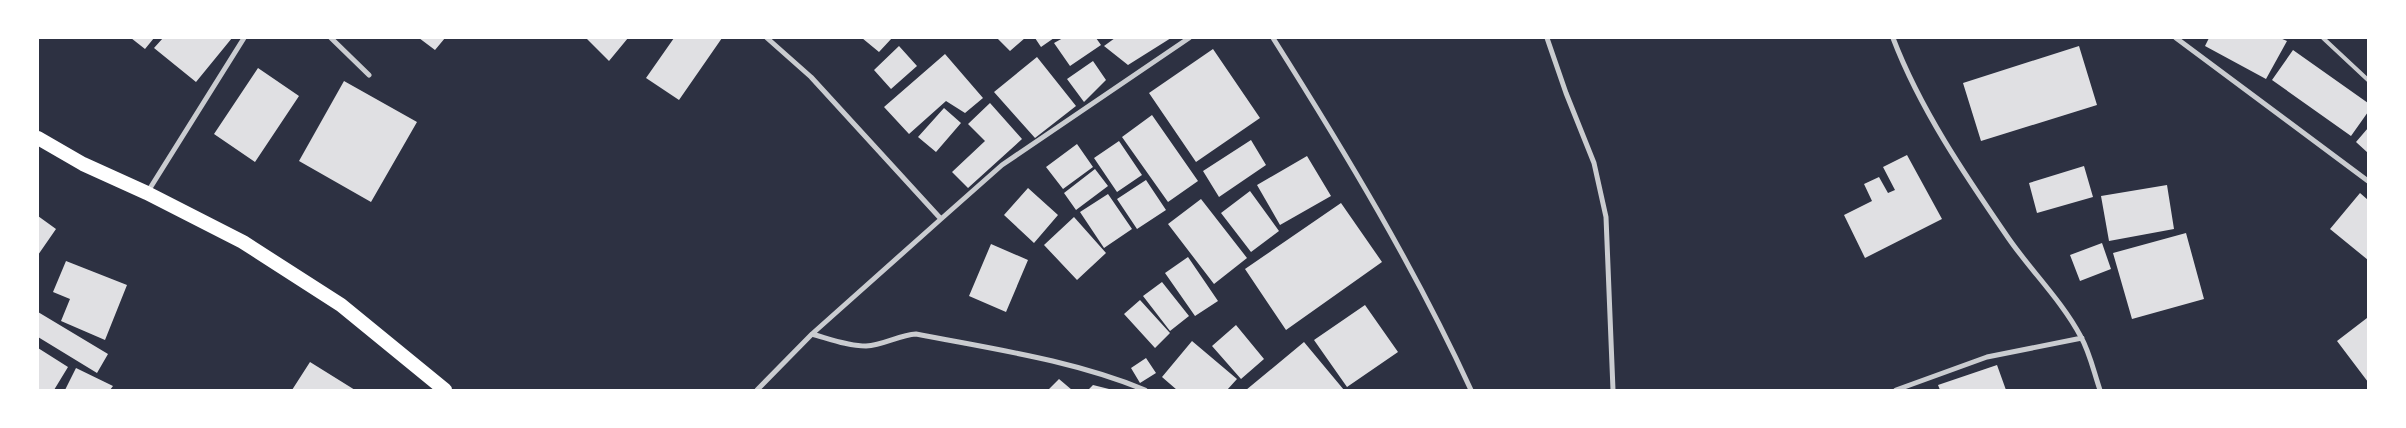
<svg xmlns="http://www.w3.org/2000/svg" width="2406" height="428" viewBox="0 0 2406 428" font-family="Inter,sans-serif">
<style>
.building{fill:#e0e0e3}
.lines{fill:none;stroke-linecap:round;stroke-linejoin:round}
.service{stroke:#caccd0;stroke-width:4}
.minor{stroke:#caccd0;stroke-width:5}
.trunk{stroke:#fff;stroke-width:14}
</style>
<rect width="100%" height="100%" fill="#2d3142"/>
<!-- building -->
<path class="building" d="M131,38H154L145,49Z
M163,38H232L196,82L154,48Z
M419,38H445L435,50Z
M586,38H628L609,61Z
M674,38H722L679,100L646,78Z
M862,38H892L879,52Z
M997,38H1025L1010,51Z
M1035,38H1054L1041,47Z
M1063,38H1096L1101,45L1070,66L1054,43Z
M1115,38H1171L1128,65L1104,46Z
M2209,38H2280L2287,41L2266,79L2205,46Z
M899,46L917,66L891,89L874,70Z
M2079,46L2097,105L1981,141L1963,83Z
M1213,49L1260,118L1196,162L1149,93Z
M2293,50L2368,103V112L2351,136L2272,80Z
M945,54L983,98L965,113L946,101L909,134L884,107Z
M1037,57L1076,106L1035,138L994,92Z
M1093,61L1106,80L1084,102L1067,79Z
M258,68L299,96L255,162L214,134Z
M344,81L417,122L371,202L299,161Z
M990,103L1022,139L968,188L952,172L985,141L968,124Z
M944,108L961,123L936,152L918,137Z
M1152,115L1198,181L1168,202L1122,137Z
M2368,128V153L2356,142Z
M1251,140L1266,165L1219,197L1203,171Z
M1119,141L1142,175L1117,192L1094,158Z
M1077,144L1093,167L1063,189L1046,167Z
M1907,155L1942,219L1865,258L1844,215L1872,201L1864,184L1879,177L1888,193L1895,190L1883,167Z
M1307,156L1331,196L1280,225L1257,185Z
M2084,166L2093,197L2037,213L2029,183Z
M1095,169L1108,186L1076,210L1064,193Z
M1146,180L1166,210L1137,229L1117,199Z
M2167,185L2174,229L2109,241L2101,196Z
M1028,188L1058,215L1034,243L1004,215Z
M1250,191L1279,231L1251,252L1221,213Z
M2360,193L2368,200V260L2330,229Z
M1108,194L1132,229L1104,248L1080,212Z
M1201,199L1247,258L1214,284L1168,224Z
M1341,203L1382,262L1286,330L1245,269Z
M38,216L56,229L38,255Z
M1074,217L1106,253L1077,280L1044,245Z
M2186,233L2204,299L2132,319L2113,253Z
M2102,243L2111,269L2080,281L2070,255Z
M991,244L1028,260L1006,312L969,296Z
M1188,257L1218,301L1195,316L1165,273Z
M66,261L127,285L105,340L61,321L70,299L53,292Z
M1162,282L1189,316L1170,331L1143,296Z
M1140,300L1170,333L1155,348L1124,314Z
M1365,305L1398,352L1347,387L1314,340Z
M38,312L108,354L97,373L38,337Z
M2367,318L2368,321V382L2337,341Z
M1236,325L1264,359L1241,379L1212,346Z
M1192,341L1237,379L1227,390H1177L1162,377Z
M1304,342L1344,390H1246Z
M38,348L68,367L54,390H38Z
M1146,358L1156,373L1140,383L1131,368Z
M310,362L355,390H292Z
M1997,365L2006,390H1940L1938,385Z
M76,368L113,386L110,390H65Z
M1059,379L1072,390H1048Z
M1093,385L1113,390H1088Z"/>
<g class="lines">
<!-- service -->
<path class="service" d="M2323,38L2368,80"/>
<!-- minor -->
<path class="minor" d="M331,38L369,75
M1273,38C1345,152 1415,268 1471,390
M1547,38L1566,93L1594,163L1606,217L1613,390
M1893,38C1920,109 1965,175 2009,239C2032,272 2062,301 2081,337C2090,353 2094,373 2100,390
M2176,38L2368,181
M147,193L244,38
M941,219L1002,165L1189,38
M812,334C830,339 848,346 866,346C884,345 899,335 916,334C993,349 1072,360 1145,390
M757,390L812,334L941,219L811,77L767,38
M1896,390L1987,357L2082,338"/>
<!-- trunk -->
<path class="trunk" d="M38,138L83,164L147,193L243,242L341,305L445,390"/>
</g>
<!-- border -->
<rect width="2406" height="428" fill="none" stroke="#ffffff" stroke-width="78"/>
</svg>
